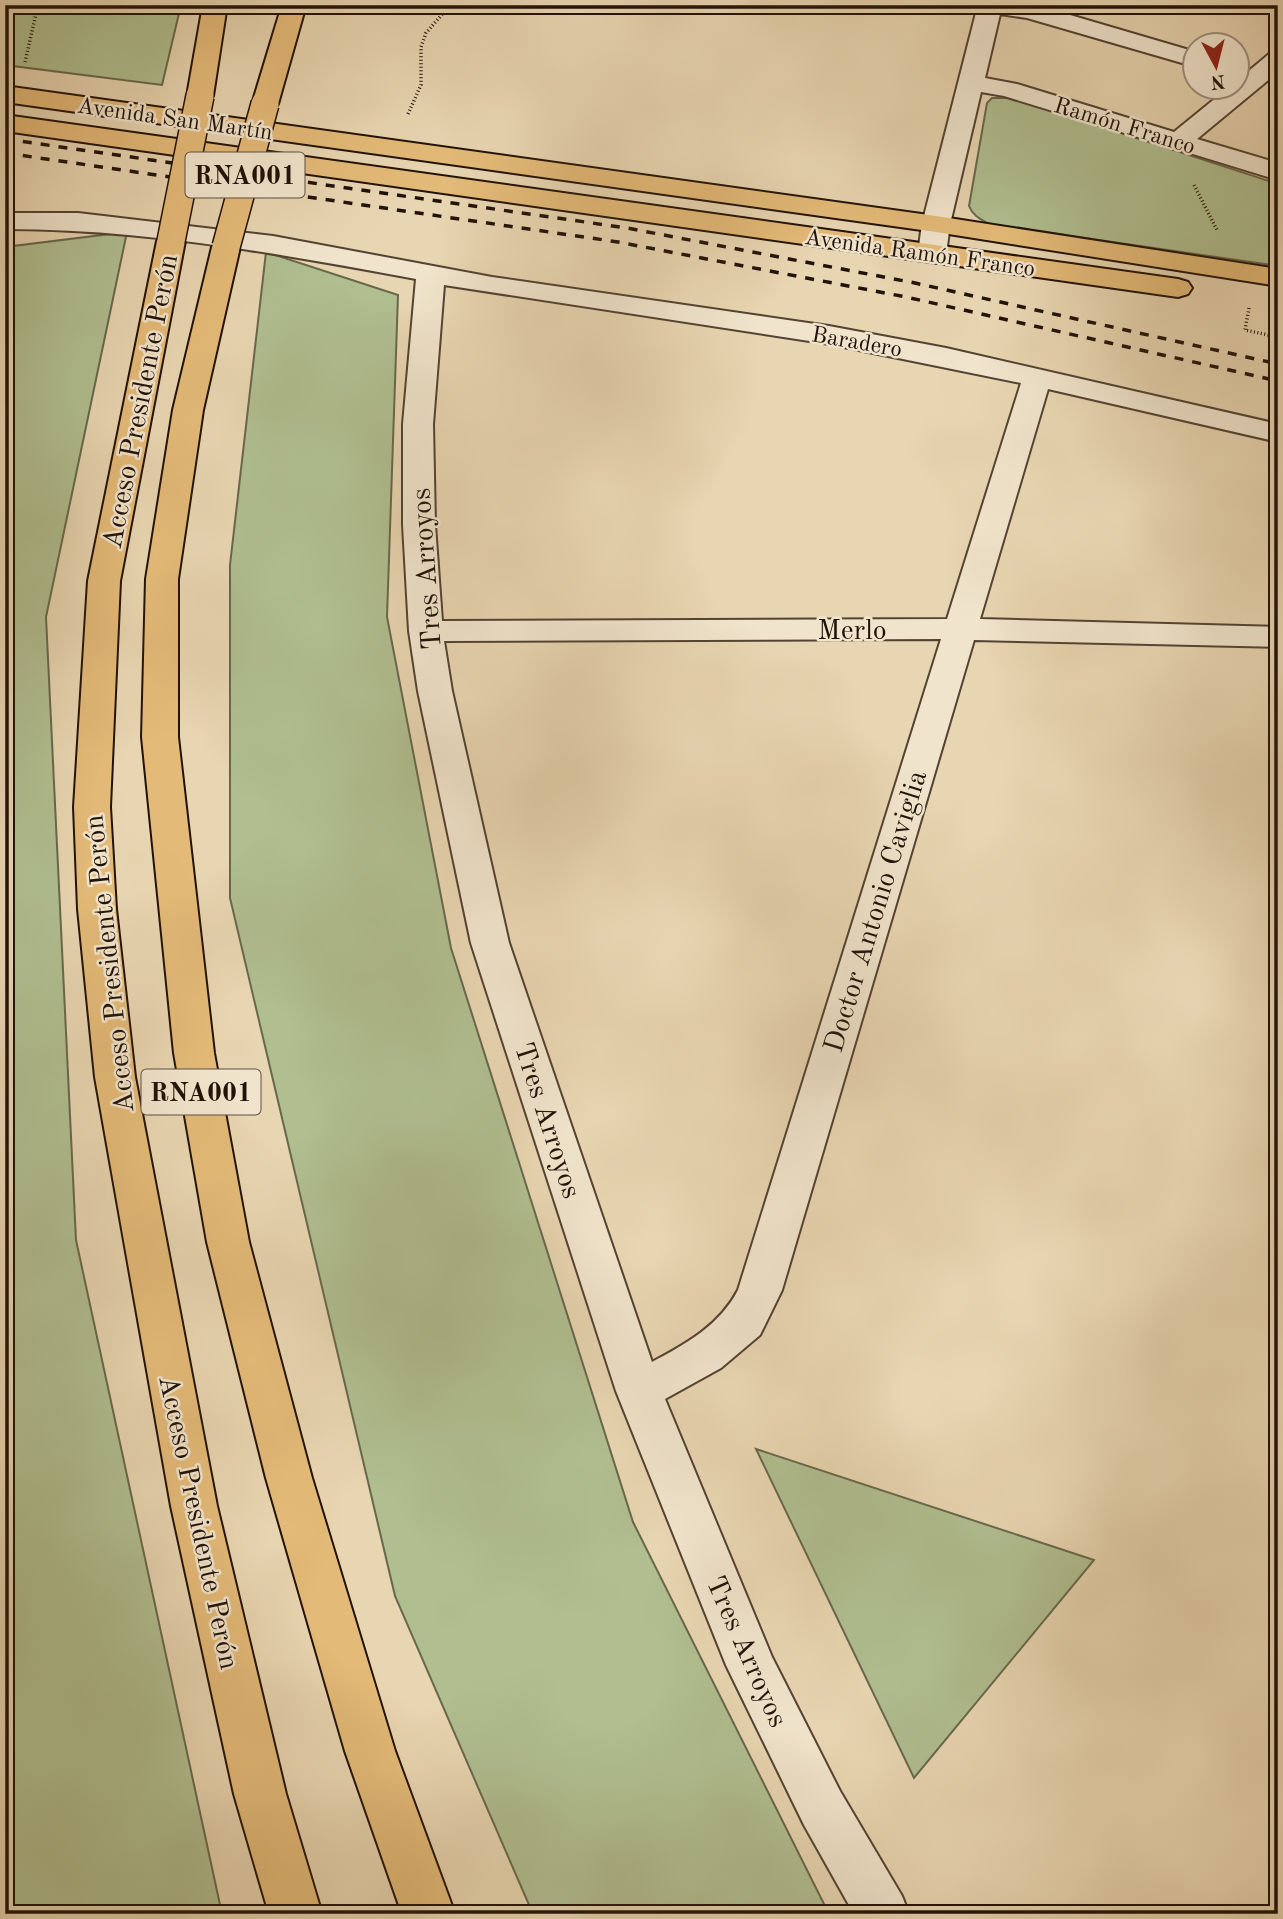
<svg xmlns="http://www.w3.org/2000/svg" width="1283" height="1919" viewBox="0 0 1283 1919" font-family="'Old Standard TT',serif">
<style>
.green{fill:#b0be90;stroke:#68684c;stroke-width:2}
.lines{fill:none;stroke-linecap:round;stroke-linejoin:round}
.minor-casing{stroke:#534332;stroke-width:4}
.major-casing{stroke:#211208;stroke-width:4}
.highway-casing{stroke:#211208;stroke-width:4}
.path{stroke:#211208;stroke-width:3.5;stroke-dasharray:1 2.5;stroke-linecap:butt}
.minor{fill:#f0e4cc;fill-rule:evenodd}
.major{fill:#e4ba78;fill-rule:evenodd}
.highway{fill:#e4ba78;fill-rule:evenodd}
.rail{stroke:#211208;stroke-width:3.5;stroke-dasharray:9 9;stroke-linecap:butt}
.highway-bridge-casing{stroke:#211208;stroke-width:30;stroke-linecap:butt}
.highway-bridge{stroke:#e4ba78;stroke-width:27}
.labels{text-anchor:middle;stroke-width:5;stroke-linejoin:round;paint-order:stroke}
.far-street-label{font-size:23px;fill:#211208;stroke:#f0e4cc}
.shield{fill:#f0e4cc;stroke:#5f5143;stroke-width:2}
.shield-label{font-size:26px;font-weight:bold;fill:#211208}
.street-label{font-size:28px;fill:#211208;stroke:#f0e4cc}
</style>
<rect width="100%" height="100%" fill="#e8d5b1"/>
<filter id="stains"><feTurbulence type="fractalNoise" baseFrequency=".00286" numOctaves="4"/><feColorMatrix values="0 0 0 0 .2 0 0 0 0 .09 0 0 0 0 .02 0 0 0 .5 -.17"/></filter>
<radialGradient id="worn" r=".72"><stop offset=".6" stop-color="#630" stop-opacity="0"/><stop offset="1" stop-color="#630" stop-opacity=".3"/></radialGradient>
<!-- green -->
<path class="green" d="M5,5H181L162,85L5,65Z
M992,98H1013L1278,184V266L989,224C980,219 973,216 969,206L987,103Z
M127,232L46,617L76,1240L222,1914H5V247Z
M266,252L398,295L387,617L451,948L633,1522L829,1914H533L395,1596L230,898V565Z
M756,1449L1094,1560L914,1778Z"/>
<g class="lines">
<!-- minor casing -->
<g class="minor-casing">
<path id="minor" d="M978,5H1036L1196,52V67L1027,18L1000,14L985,78L1017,84L1174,132L1228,88H1238V80L1269,54L1278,52V72L1197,139L1278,163V180L1004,96L981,92L950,224L946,254L942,260L932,262L922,260L918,254L922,224Z
M1259,5H1278V14L1262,10Z
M5,213H78L273,236L492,277L829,326L946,348L1278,424V442L1048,389L980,619L1278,627V647L974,640L782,1290L760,1335L721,1368L665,1399L772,1657L840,1791L902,1896L909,1914H854L804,1825L726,1665L616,1391L471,943L418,691L409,631L403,525V424L416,279C281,254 144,229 5,229ZM444,285L829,344L1021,383L947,619L442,621L435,525L433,424ZM941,639L738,1290C720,1325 686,1344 652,1362L509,943L452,691L444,641Z"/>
</g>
<!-- major casing -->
<g class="major-casing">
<path id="major" d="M282,5H306L278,104L274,109L265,112L256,109L252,104Z
M5,86L936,216L1278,269V286L936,232L5,102Z
M5,115L1178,279L1188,282L1192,288L1188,294L1178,297L5,131Z"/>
</g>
<!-- highway casing -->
<g class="highway-casing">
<path id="highway" d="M203,5H227L213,96L209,101L200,104L191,101L187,96Z
M171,233L181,235L185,241L120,581L110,807L116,909L135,1077L217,1506L286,1794L322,1914H269L234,1794L171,1506L95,1077L78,909L74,807L88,581L157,241L161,235Z
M226,239L236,241L240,247L203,410L178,579V737L214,1053L249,1242L312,1478L395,1751L455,1914H402L345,1751L266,1478L207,1242L174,1053L142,737L146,579L173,410L212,247L216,241Z"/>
</g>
<!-- path -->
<path class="path" d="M25,62L38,5
M408,114L421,85V47L426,33L450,5
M1194,185L1217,230
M1249,308L1245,330L1278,337"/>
<!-- minor -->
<use href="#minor" class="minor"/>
<!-- major -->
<use href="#major" class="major"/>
<!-- highway -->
<use href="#highway" class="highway"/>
<!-- rail -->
<path class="rail" d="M5,139L627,228L915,283L1278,364
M5,153L618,242L906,297L1278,381"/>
<!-- highway-bridge casing -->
<g class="highway-bridge-casing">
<path id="highway-bridge" d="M171,241L200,96
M226,247L265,104"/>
</g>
<!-- highway-bridge -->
<use href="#highway-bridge" class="highway-bridge"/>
</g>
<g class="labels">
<!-- far-street labels -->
<g class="far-street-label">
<text transform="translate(175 118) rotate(8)" y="8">Avenida San Martín</text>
<text transform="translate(1125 125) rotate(17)" y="8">Ramón Franco</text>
<text transform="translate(920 252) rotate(8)" y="8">Avenida Ramón Franco</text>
<text transform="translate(857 341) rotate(10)" y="8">Baradero</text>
</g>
<!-- shield labels -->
<g class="shield">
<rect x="185.5" y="152.5" width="119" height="45" rx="5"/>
<rect x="141.5" y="1069.5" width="119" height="45" rx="5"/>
</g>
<g class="shield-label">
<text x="245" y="184">RNA001</text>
<text x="201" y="1101">RNA001</text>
</g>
<!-- street labels -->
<g class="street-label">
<text transform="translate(139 401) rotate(-79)" y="10">Acceso Presidente Perón</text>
<text transform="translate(425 569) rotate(-94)" y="10">Tres Arroyos</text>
<text x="852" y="639">Merlo</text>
<text transform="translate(874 911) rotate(-73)" y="10">Doctor Antonio Caviglia</text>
<text transform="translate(108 964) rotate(-96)" y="10">Acceso Presidente Perón</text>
<text transform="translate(549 1120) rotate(72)" y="10">Tres Arroyos</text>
<text transform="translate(200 1522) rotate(78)" y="10">Acceso Presidente Perón</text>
<text transform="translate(748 1651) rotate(66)" y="10">Tres Arroyos</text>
</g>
</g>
<!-- margin -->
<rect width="1283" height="1919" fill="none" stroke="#e8d5b1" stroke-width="28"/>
<rect x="7" y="7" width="1269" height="1905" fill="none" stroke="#211208" stroke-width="3.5"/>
<rect x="14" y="14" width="1255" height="1891" fill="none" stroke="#211208" stroke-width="2"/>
<!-- north arrow -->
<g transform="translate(1216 66) rotate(173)"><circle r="33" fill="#f0e4cc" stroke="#9d907e" stroke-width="2"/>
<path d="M0-5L12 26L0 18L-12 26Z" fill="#8f2418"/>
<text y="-10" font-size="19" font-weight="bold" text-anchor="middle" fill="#211208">N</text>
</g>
<rect width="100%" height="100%" filter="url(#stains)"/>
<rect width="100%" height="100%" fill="url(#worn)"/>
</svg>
